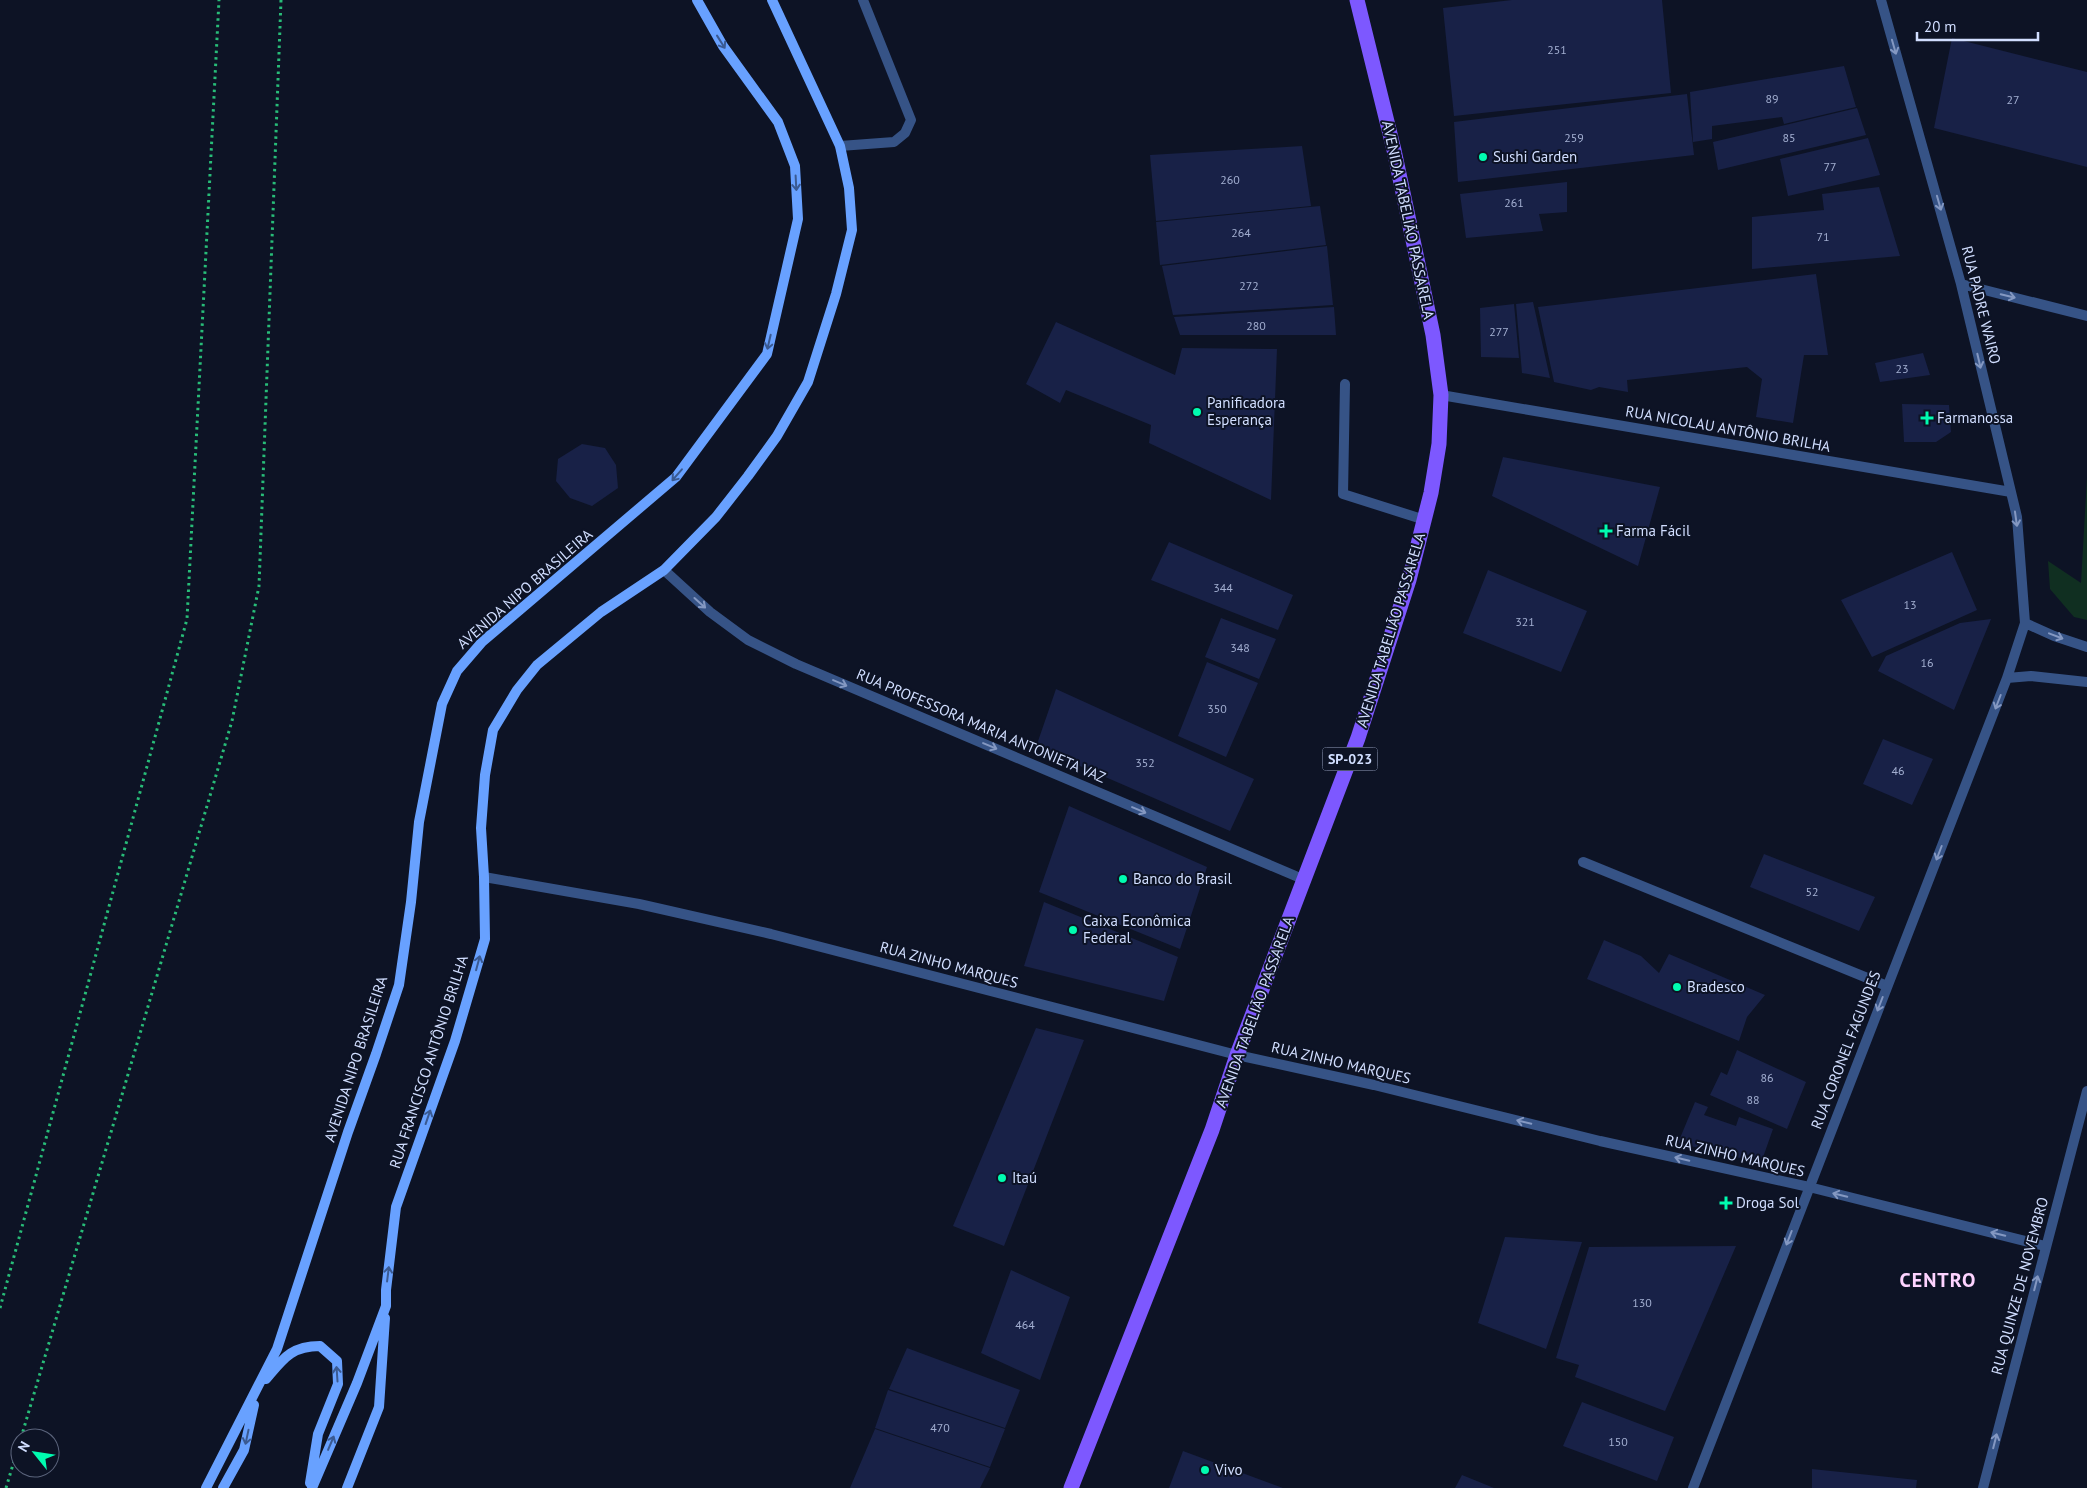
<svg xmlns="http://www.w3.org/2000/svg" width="2087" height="1488" viewBox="0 0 2087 1488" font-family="'PT Sans',sans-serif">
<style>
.green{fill:#102f21}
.building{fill:#182147}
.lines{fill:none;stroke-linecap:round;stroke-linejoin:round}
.path{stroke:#28bc78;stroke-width:3;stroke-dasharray:2.5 4;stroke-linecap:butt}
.lane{stroke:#365386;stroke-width:10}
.street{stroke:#365386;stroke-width:10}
.secondary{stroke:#68a1ff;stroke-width:10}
.primary{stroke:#7d58ff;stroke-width:15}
.oneway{stroke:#3a5a92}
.oneway2{stroke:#8498c2}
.poi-dot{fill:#00fcb0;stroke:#0d1325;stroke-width:2}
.labels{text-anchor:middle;stroke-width:4;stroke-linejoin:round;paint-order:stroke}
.number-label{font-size:12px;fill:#a3afd1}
.shield{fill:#0d1325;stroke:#96a1be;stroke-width:1}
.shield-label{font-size:14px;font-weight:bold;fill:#d1deff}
.poi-label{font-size:15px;fill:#d1deff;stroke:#0d1325;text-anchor:start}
.street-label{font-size:15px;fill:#d1deff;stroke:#0d1325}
.district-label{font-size:20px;font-weight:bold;letter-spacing:1px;fill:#fdd3ff;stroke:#0d1325}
</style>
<rect width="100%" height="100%" fill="#0d1325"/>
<!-- green -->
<path class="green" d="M2087,477V620L2074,617L2050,589L2048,561L2081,583Z"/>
<!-- building -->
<path class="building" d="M1512,0H1662L1671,93L1454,116L1443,8Z
M1952,38L2087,72V167L1934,128Z
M1844,66L1856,107L1784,124L1782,117L1712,126V139L1693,142L1690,92Z
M1687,94L1694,155L1458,182L1454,122Z
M1857,108L1866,135L1718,170L1713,142Z
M1868,138L1880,175L1788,196L1780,159Z
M1302,146L1311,206L1156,221L1150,155Z
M1567,182V212L1539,214L1543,231L1466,238L1460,194Z
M1879,187L1900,256L1752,269V217L1824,210L1822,194Z
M1320,206L1326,245L1160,265L1156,222Z
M1327,246L1333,305L1173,315L1162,266Z
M1816,274L1828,355H1804L1793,423L1756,417L1762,379L1747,367L1627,380L1628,392L1599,387L1591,390L1554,382L1538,307Z
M1533,302L1550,378L1522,373L1516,304Z
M1514,304L1519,358L1481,357L1480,308Z
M1334,307L1336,335H1180L1174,317Z
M1056,322L1175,375L1182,348L1277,349L1271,500L1149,443L1151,425L1066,390L1060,403L1026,384Z
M1923,353L1930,375L1880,382L1875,363Z
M1902,404L1949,405L1951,432L1936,442H1904Z
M582,444L605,448L616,465L618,488L592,506L570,498L556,481L558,459Z
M1503,457L1660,487L1638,566L1492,496Z
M1169,542L1293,595L1278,630L1151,580Z
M1952,552L1977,610L1872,657L1841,600Z
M1488,570L1587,611L1561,672L1463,633Z
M1221,618L1276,639L1259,679L1205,657Z
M1991,619L1954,710L1878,671L1886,656L1960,623Z
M1207,662L1258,683L1226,757L1178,736Z
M1056,689L1254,779L1230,831L1036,747Z
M1883,739L1933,759L1912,805L1863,784Z
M1069,806L1207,867L1180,949L1039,892Z
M1764,854L1875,897L1859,931L1750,887Z
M1044,902L1178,957L1164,1001L1024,966Z
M1604,940L1641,956L1659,973L1669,954L1765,995L1747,1017L1739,1041L1587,979Z
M1036,1028L1084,1040L1004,1246L953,1226Z
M1737,1050L1806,1082L1787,1129L1710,1095L1721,1072L1727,1075Z
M1695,1102L1708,1107L1704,1115L1736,1126L1739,1117L1773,1129L1761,1163L1678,1143Z
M1505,1237L1582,1242L1546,1349L1478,1323Z
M1736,1246L1665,1411L1575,1377L1579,1365L1556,1358L1589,1247Z
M1011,1270L1070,1297L1040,1380L981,1353Z
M907,1348L1020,1390L1005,1428L889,1389Z
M888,1390L1005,1429L990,1467L875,1428Z
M1582,1402L1674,1437L1657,1481L1563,1446Z
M875,1429L990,1468L980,1488H850Z
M1183,1451L1283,1488H1169Z
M1812,1469L1917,1480L1916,1488H1812Z
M1462,1475L1494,1488H1455Z"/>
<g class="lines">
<!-- path -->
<path class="path" d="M0,1308L187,619L219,0
M21,1438L232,721L259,586L281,0
M6,1488L20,1441"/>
<!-- lane -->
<path class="lane" d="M840,146L894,142L905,133L911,120L863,0
M1345,384L1343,494L1425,520
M1583,862L1887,986"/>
<!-- street -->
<path class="street" d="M1961,284L2087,316
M1441,395L2011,492
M664,570L710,612L748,640L796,664L1305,880
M2025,623L2054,636L2087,647
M2007,678L2031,676L2087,682
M484,877L639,904L771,934L1237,1055L1374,1085L1600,1141L1809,1187L2045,1246
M1693,1488L2007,678L2025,623L2017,517L1961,284L1881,0
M1983,1488L2087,1091"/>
<!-- secondary -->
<path class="secondary" d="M266,1379C283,1359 291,1346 320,1346L337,1361L338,1384L318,1434L310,1483
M206,1488L277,1349L348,1132L376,1054L399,985L411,902L419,822L442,704L457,671L482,642L676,477L767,354L798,219L795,166L778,122L723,46L697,0
M223,1488L244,1450L254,1405
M312,1488L357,1383L386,1306V1290L396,1207L455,1041L485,939L484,877L481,828L485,775L493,730L517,690L537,665L601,612L664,570L716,517L748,476L777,436L808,382L836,294L852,230L849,188L840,146L772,0
M347,1488L379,1407L385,1318"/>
<!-- primary -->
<path class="primary" d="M1071,1488L1212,1130L1237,1055L1358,738L1409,580L1431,493L1439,444L1441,395L1433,335L1394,150L1357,0"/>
</g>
<!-- one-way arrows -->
<defs><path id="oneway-shaft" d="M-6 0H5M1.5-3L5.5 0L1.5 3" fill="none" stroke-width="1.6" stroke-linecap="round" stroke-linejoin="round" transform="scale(1.25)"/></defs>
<g class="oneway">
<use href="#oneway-shaft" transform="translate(721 42) rotate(58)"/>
<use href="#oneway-shaft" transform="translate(796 183) rotate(87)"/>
<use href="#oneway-shaft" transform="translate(769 342) rotate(103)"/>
<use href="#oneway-shaft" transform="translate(677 475) rotate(131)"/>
<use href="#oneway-shaft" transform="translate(478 963) rotate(-75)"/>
<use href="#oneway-shaft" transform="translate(428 1117) rotate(-71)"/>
<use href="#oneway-shaft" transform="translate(388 1274) rotate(-83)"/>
<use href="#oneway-shaft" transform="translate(337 1374) rotate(-94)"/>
<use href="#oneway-shaft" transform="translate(247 1437) rotate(102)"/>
<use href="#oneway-shaft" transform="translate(331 1443) rotate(-67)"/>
</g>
<g class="oneway2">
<use href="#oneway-shaft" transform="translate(1894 47) rotate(74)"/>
<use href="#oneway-shaft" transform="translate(1939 203) rotate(74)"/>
<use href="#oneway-shaft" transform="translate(2008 296) rotate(14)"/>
<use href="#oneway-shaft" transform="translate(1979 361) rotate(77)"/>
<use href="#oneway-shaft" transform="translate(2016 519) rotate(82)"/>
<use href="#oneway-shaft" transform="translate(700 603) rotate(42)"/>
<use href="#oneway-shaft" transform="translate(2056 636) rotate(21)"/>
<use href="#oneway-shaft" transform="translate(840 683) rotate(23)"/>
<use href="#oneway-shaft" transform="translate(1998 702) rotate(111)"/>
<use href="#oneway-shaft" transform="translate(990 746) rotate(23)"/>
<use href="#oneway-shaft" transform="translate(1139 810) rotate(23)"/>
<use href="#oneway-shaft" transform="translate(1939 853) rotate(111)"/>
<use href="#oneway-shaft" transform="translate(1880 1004) rotate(111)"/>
<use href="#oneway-shaft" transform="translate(1524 1122) rotate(-166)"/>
<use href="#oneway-shaft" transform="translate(1682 1159) rotate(-167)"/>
<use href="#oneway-shaft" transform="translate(1840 1195) rotate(-166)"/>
<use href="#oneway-shaft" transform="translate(1998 1234) rotate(-166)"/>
<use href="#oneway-shaft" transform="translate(1789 1238) rotate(111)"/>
<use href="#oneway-shaft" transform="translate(2036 1283) rotate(-76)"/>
<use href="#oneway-shaft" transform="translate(1995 1441) rotate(-76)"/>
</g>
<!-- markers -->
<g class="poi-dot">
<circle cx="1483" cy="157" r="5"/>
<circle cx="1197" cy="412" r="5"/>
<path d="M1924.5 410.5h5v5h5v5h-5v5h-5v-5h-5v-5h5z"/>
<path d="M1603.5 523.5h5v5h5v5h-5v5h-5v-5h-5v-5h5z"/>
<circle cx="1123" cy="879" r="5"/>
<circle cx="1073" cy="930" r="5"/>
<circle cx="1677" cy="987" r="5"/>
<circle cx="1002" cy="1178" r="5"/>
<path d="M1723.5 1195.5h5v5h5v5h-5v5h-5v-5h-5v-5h5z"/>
<circle cx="1205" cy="1470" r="5"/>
</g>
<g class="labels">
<!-- number labels -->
<g class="number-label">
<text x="1557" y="54">251</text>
<text x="1772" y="103">89</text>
<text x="2013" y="104">27</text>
<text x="1574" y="142">259</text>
<text x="1789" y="142">85</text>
<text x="1830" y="171">77</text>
<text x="1230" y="184">260</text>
<text x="1514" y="207">261</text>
<text x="1241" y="237">264</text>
<text x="1823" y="241">71</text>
<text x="1249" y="290">272</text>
<text x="1256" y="330">280</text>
<text x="1499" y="336">277</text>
<text x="1902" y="373">23</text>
<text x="1223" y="592">344</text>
<text x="1910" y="609">13</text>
<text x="1525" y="626">321</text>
<text x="1240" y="652">348</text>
<text x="1927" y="667">16</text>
<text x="1217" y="713">350</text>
<text x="1145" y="767">352</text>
<text x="1898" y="775">46</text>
<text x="1812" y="896">52</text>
<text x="1767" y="1082">86</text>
<text x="1753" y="1104">88</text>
<text x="1642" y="1307">130</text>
<text x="1025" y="1329">464</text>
<text x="940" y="1432">470</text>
<text x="1618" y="1446">150</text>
</g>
<!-- shield labels -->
<rect class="shield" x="1322.5" y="747.5" width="55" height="23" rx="4"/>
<g class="shield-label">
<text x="1350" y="764">SP-023</text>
</g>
<!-- poi labels -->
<g class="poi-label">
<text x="1493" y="162">Sushi Garden</text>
<text x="1207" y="408">Panificadora<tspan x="1207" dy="17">Esperança</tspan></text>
<text x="1937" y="423">Farmanossa</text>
<text x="1616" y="536">Farma Fácil</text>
<text x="1133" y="884">Banco do Brasil</text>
<text x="1083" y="926">Caixa Econômica<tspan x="1083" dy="17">Federal</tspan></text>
<text x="1687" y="992">Bradesco</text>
<text x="1012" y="1183">Itaú</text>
<text x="1736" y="1208">Droga Sol</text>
<text x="1215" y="1475">Vivo</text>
</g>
<!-- street labels -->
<g class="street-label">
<text transform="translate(1408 220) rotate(78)" y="5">AVENIDA TABELIÃO PASSARELA</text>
<text transform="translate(1981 305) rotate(76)" y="5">RUA PADRE WAIRO</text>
<text transform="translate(1728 429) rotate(10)" y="5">RUA NICOLAU ANTÔNIO BRILHA</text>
<text transform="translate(525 589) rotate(-41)" y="5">AVENIDA NIPO BRASILEIRA</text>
<text transform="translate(1391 630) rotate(-73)" y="5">AVENIDA TABELIÃO PASSARELA</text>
<text transform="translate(981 726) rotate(23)" y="5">RUA PROFESSORA MARIA ANTONIETA VAZ</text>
<text transform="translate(949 965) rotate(15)" y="5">RUA ZINHO MARQUES</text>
<text transform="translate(1255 1012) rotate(-70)" y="5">AVENIDA TABELIÃO PASSARELA</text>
<text transform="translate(1846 1050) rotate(-69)" y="5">RUA CORONEL FAGUNDES</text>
<text transform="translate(356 1059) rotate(-72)" y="5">AVENIDA NIPO BRASILEIRA</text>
<text transform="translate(429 1062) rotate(-72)" y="5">RUA FRANCISCO ANTÔNIO BRILHA</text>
<text transform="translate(1341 1063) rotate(13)" y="5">RUA ZINHO MARQUES</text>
<text transform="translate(1735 1156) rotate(13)" y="5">RUA ZINHO MARQUES</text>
<text transform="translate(2020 1286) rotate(-75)" y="5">RUA QUINZE DE NOVEMBRO</text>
</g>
<!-- district labels -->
<g class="district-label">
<text x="1938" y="1287">CENTRO</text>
</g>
</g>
<!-- north arrow -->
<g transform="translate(35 1453) rotate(300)"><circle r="24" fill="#0d1325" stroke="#5b647c"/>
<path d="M0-4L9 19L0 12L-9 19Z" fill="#00fcb0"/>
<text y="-8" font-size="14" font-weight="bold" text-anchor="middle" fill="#d1deff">N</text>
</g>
<!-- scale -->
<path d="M1917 32v8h121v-8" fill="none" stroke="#d1deff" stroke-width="2.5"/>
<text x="1924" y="32" font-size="15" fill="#d1deff" stroke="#0d1325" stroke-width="4" paint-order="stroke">20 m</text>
</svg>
